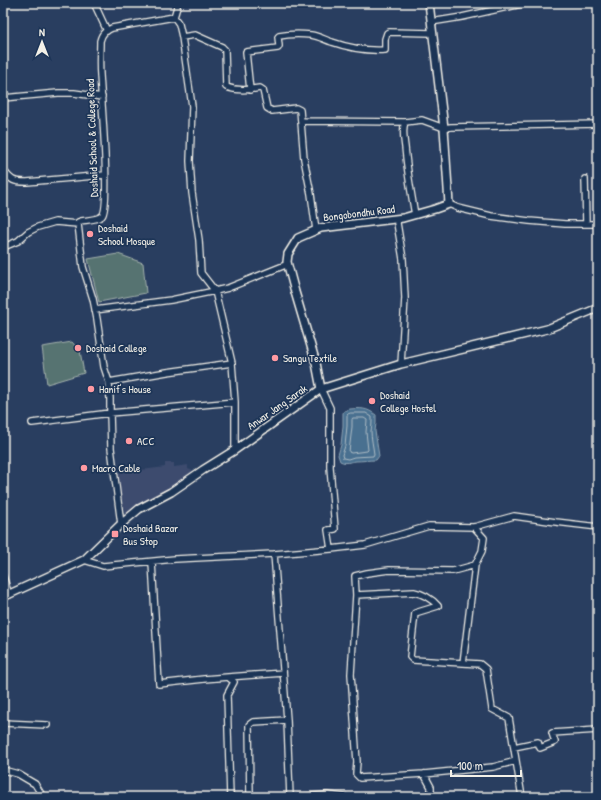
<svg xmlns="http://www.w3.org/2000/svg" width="601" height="800" viewBox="0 0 601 800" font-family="'Patrick Hand',sans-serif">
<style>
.built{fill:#3c4b6e}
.green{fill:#567371;stroke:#a5b2ac}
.water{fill:#486f90;stroke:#8da3b3}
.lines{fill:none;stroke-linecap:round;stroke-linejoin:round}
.shore{stroke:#afbdc5;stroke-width:1}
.minor-casing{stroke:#f4f1e8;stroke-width:8}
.tertiary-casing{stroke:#f4f1e8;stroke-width:10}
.secondary-casing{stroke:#f4f1e8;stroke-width:10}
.minor{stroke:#1d3557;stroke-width:5.5}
.tertiary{stroke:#1d3557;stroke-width:7}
.secondary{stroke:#1d3557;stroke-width:7}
.poi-dot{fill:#ff9aa2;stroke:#1d3557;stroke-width:1.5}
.labels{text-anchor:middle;stroke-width:3.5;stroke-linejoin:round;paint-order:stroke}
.street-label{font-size:11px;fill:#f4f1e8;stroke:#1d3557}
.poi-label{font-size:11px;fill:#f4f1e8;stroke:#1d3557;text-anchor:start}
</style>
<rect width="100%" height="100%" fill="#293e60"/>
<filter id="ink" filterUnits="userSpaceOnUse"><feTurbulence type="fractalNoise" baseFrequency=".025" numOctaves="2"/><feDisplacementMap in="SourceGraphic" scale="8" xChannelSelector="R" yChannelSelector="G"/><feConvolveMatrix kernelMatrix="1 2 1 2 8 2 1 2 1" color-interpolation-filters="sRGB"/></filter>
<g filter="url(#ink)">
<!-- built -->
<path class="built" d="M165,463H174V467L188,465V469L196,472L126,521L117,473L165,467Z"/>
<!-- green -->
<path class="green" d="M118,254L143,263L146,293L99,302L88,259Z
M72,342L80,351L84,373L47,384L42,347Z"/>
<!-- water -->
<path class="water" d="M350,409C361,408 367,408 376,415V423L375,431L379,456L376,460C369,460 362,461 356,461C349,462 346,464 340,461L338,455L341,445L343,426V413L344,411Z"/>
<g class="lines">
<!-- shore -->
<path class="shore" d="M351,413H366L372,417C372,422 372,426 371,431C371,438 373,446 374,454L373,456L354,457L348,459L343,458L342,455L345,446L347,426V415L348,414Z
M353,418H364L367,420L366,432L368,450L367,451L351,453L349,452L352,427V420Z"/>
<!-- minor casing -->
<g class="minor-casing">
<path id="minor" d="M94,3L107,31
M174,17L179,24L182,37L192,106L190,161L192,193L199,240L201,273L215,291L232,363L235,402V450
M431,22L462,17L526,3
M182,37L195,35L222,47L225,50L226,87C237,91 249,90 260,88L263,90L267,108L272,111L296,108L300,110L304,159L311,194L316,230
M250,90L246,52L278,48L279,46L278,37L279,36C289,34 301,34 311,35C319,36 325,40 332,42C349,48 368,51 385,50V39L387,33L389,32L432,33
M3,98L58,93H74L102,97
M301,121L405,122
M3,170C12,181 13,182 27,182L105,175
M585,179L586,224
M449,204L458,208L491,216L529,221L565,224H598
M415,215C411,192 407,170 405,147C404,139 402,130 405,122L422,120L444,128L451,127L598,124
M397,223L403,259L405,298L401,364
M78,224L83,267L93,299L97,319L104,367L109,382L110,399V413L111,448L121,524
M78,224V222L81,221C87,220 97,220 102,216C111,207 101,94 100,75C99,63 100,52 100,41C102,33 105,31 112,28L174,17L177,7V3
M3,246H6L18,241L28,232L38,227L55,222L78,224
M95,310L171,300L215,291L228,288L288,264
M109,382L167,372L232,363
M321,389L330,408V467L335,529L328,530L331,549
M32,423L110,413L235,402
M474,527L484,538L482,551L475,565L453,571L389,570L367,573L355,576L356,595L351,674L357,762L356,774L360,778L424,774L493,767L516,761
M274,554L287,720L290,797
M84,560L103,566L175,559L274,554L331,549L365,545L429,526L474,527L514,516L556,522L598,527
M152,562L159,684L204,679L228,677L234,682L227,695L230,797
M3,576L9,595
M356,595L414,592C424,594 431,598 438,606L415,613L410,657L413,660L480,664L486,669L492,709L509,718L522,797
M463,663L475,565
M228,677L283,673
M3,723L47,725
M514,747L538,742L540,748L555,742L552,733L598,730
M3,770L18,774L35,784L43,797
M424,774L431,787V797
M250,797L249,725L253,722L287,720
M299,797L327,795L345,797"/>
</g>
<!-- tertiary casing -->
<g class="tertiary-casing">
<path id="tertiary" d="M321,389L316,363L295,292L287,262L288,254L298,238L321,228L403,218L435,209L449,204L444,128L429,3"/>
</g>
<!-- secondary casing -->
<g class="secondary-casing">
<path id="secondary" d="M3,597L84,560L121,524L139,509L171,492L203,470L235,450L321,389L401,364L547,329L598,308"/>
</g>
<!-- minor -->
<use href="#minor" class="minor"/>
<!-- tertiary -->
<use href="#tertiary" class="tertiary"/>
<!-- secondary -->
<use href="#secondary" class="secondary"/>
</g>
</g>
<!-- markers -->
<g class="poi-dot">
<circle cx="90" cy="234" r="4"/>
<circle cx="78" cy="348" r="4"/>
<circle cx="275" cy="358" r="4"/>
<circle cx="91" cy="389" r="4"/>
<circle cx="372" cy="401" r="4"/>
<circle cx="129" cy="441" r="4"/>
<circle cx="84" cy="468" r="4"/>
<rect x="111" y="530" width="8" height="8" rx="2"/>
</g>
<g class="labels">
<!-- street labels -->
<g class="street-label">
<text transform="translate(92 138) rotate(-92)" y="4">Doshaid School &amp; College Road</text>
<text transform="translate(359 213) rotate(-7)" y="4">Bongobondhu Road</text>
<text transform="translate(277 407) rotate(-35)" y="4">Anwar Jang Sarak</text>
</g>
<!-- poi labels -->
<g class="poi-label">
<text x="98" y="232">Doshaid<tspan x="98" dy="13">School Mosque</tspan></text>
<text x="86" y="352">Doshaid College</text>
<text x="283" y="362">Sangu Textile</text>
<text x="99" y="393">Hanif's House</text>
<text x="380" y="399">Doshaid<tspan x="380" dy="13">College Hostel</tspan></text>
<text x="137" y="445">ACC</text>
<text x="92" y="472">Macro Cable</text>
<text x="123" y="532">Doshaid Bazar<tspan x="123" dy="13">Bus Stop</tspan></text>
</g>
</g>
<!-- margin -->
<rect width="601" height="800" fill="none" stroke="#1d3557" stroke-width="16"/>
<rect x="8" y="8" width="585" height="784" fill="none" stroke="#f4f1e8" stroke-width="1.5" filter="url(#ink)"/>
<!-- north arrow -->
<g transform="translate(42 42)" stroke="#1d3557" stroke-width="3" paint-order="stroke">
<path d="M0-3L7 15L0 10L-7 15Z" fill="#f4f1e8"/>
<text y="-6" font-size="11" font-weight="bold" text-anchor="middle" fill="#f4f1e8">N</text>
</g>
<!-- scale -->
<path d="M451 770v6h70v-6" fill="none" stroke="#f4f1e8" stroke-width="2"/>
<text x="457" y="770" font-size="12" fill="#f4f1e8" stroke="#1d3557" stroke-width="3" paint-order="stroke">100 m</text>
</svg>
